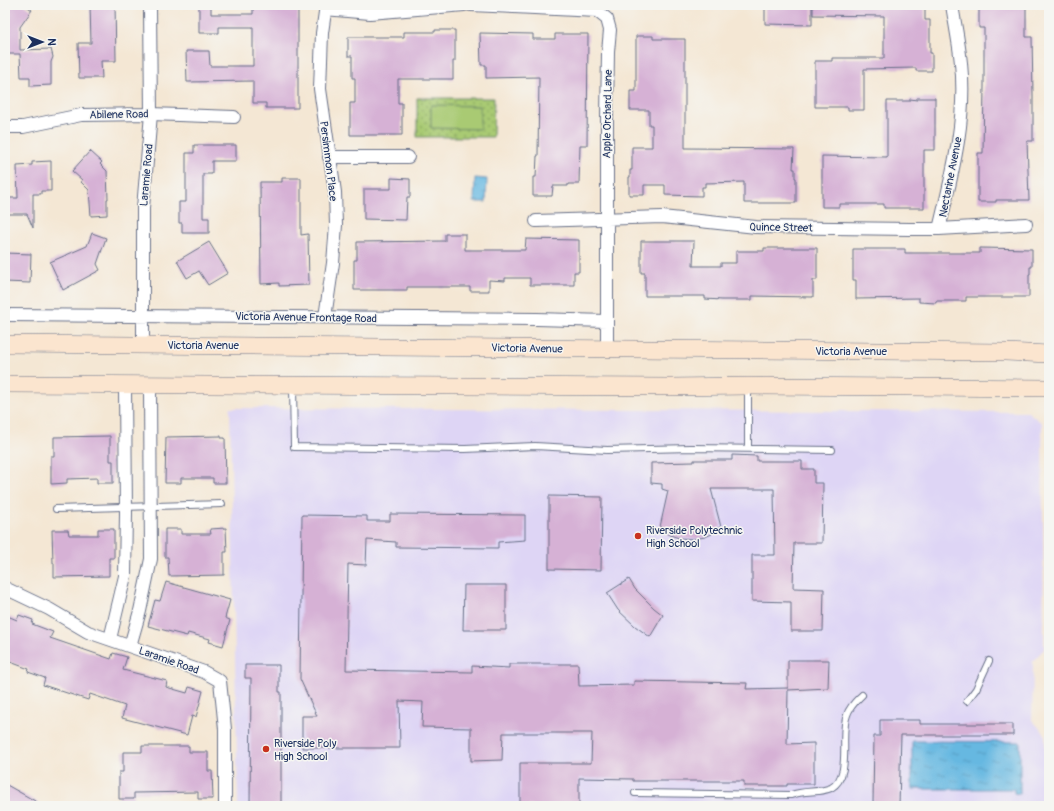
<svg xmlns="http://www.w3.org/2000/svg" width="1054" height="811" viewBox="0 0 1054 811" font-family="Pangolin,sans-serif">
<style>
.built{fill:#ded5f5}
.park{fill:url(#park-dots);stroke:#627c68}
.pitch{fill:#a9ca73;stroke:#627c68}
.water{fill:url(#water-ripples);stroke:#4074a0}
.building{fill:#d6b1d5}
.lines{fill:none;stroke-linecap:round;stroke-linejoin:round}
.lane-casing{stroke:#676f87;stroke-width:8}
.street-casing{stroke:#676f87;stroke-width:14}
.secondary-casing{stroke:#676f87;stroke-width:18}
.lane{stroke:#fff;stroke-width:6}
.street{stroke:#fff;stroke-width:12}
.secondary{stroke:#fbe5cf;stroke-width:17}
.poi-dot{fill:#c8321e;stroke:#f6f6f2;stroke-width:1.5}
.labels{text-anchor:middle;stroke-width:3;stroke-linejoin:round;paint-order:stroke}
.street-label{font-size:11px;fill:#1b2f5e;stroke:#f6f6f2}
.poi-label{font-size:11px;fill:#1b2f5e;stroke:#f6f6f2;text-anchor:start}
</style>
<defs>
<pattern id="park-dots" width="8" height="8" patternUnits="userSpaceOnUse"><rect width="8" height="8" fill="#a9ca73"/><path d="M2 2h.1M6 6h.1" fill="none" stroke="#89a462" stroke-width="1.8" stroke-linecap="round"/></pattern>
<pattern id="water-ripples" width="26" height="14" patternUnits="userSpaceOnUse"><rect width="26" height="14" fill="#66b8e1"/><path d="M2 4q2-2 4 0t4 0M15 11q2-2 4 0t4 0" fill="none" stroke="#5396ba"/></pattern>
</defs>
<rect width="100%" height="100%" fill="#f6f6f2"/>
<filter id="ink" filterUnits="userSpaceOnUse"><feTurbulence type="fractalNoise" baseFrequency=".025" numOctaves="2"/><feDisplacementMap in="SourceGraphic" scale="8" xChannelSelector="R" yChannelSelector="G"/><feConvolveMatrix kernelMatrix="1 2 1 2 8 2 1 2 1" color-interpolation-filters="sRGB"/></filter>
<filter id="wash" filterUnits="userSpaceOnUse"><feTurbulence type="fractalNoise" baseFrequency=".012" numOctaves="4" result="noise"/><feDisplacementMap in="SourceGraphic" scale="16" xChannelSelector="R" yChannelSelector="G"/><feGaussianBlur stdDeviation="0.9" result="paint"/><feColorMatrix in="noise" values="0 0 0 0 0 0 0 0 0 0 0 0 0 0 0 0 0 1.4 0 .05"/><feComposite in="paint" operator="in"/></filter>
<g filter="url(#wash)">
<rect width="100%" height="100%" fill="#f4e7d4"/>
<!-- built -->
<path class="built" d="M230,408L1028,412L1042,423L1044,649L1033,661L1032,720L1045,734V806H238Z"/>
<!-- park -->
<path class="park" d="M417,98H494L493,137H417Z"/>
<!-- pitch -->
<path class="pitch" d="M431,105L480,106V129L431,128Z"/>
<!-- water -->
<path class="water" d="M475,178L487,179L486,202H474Z
M912,741L1020,742V794L1014,793V789H912Z"/>
<g id="blocks">
<!-- building -->
<path class="building" d="M5,5H25L32,10L20,27V50L51,49L53,57L51,62V85L30,86V77H21L20,54H7V30L5,28Z
M90,5H115L116,61H101L102,78H79L78,43H91Z
M199,5H211V14H253V5H298V108H266V103H253V81L187,82L186,51H209L210,66H253V27H219V33H199Z
M765,5H812V25L765,24Z
M813,5H925V20H930V53H932V71H916V68L864,69V110H848V107H815V61H832V58H884V16L813,15Z
M979,5H1026V37H1032L1033,95V141H1027L1029,200H996V202H978V153H983L984,86V28H979Z
M435,30H455V61H453V79H398V103H402V135H350V103H355V78H352V56H348V37H404V32H435Z
M480,33L533,34V39H555V34H588L587,145H580L579,184H568V186H553L552,196H533V177H536L537,156H538L539,77L486,78V65H481Z
M636,36H653V39H685V148L794,149L793,169H795V178H796V203H744V182L705,183V187H702V196L665,195V185H644V195H629V177H630V170H632V147H652V125H649V110H630V91H636Z
M917,98H935V150H924V208H884V204H839V207H822V156L887,157V101H910V99L917,100Z
M194,145H236V161H212V174H203V218H209V233H182V223H179V202H186V153H194Z
M90,151L102,162L100,164L107,171L108,199H107V215L91,216L89,190L81,182L82,180L72,171Z
M51,161V191H41V194H33V228L27,214H7V198H18L17,166L32,165V162Z
M282,178H301V235L308,234L309,285L279,286V283L261,284L260,182H282Z
M391,178L410,179V197H407L406,220L364,219V189H391Z
M92,233L106,238L97,264L100,270L63,290L50,262L87,246Z
M445,234H465V250H525L526,239L579,240V272H574V285H530V278H505V281L489,280V291H470V287H407V290H354V260H357V242L445,241Z
M641,241H694L693,266H721V263H736V251H764V248H817V280H813V297L752,296V300H722L705,299V296H645V273H641Z
M209,242L228,273L208,285L199,271L187,278L177,261Z
M980,248L1032,249V267H1030V274H1029V297H966V301H936V303L919,302V298L856,299V280H853V249H905V253H980Z
M5,253L31,254L30,283L5,282Z
M110,436V461H113V483H97V478L67,479V483L51,484V456H54V437Z
M221,436V438H225L226,483H213V478H181V483H165L166,437Z
M732,455L757,456V461H802V469H814V483H823L822,543H794L793,588L824,589L823,631H791V602L752,601V555H775L774,489H711L721,527L711,531L712,534L705,537L694,539L679,538L667,534V530L660,527L668,491L662,489V484L651,483V463L694,462V460H732Z
M549,496L602,497L601,570L549,569Z
M390,514L525,515V540L498,542V548L396,547V542L367,540L366,565L348,564L346,670L472,672V666L509,668V664H578L579,686L634,685V681L747,683L746,689L788,688V660H829L828,688L788,690L787,744L814,743V784H787V786H744V781H633V779L579,778V806H520V763H591L592,733H503L502,760L471,761V728L422,727L423,702L399,701L400,748H302V716H317L300,679L302,515L367,516V521H390Z
M226,528L227,552H224V575L169,576L168,557H165V529H181V534H211L210,529Z
M98,529H114V558H109V576L54,577V563H53L52,530H68L69,535H98Z
M629,579L635,589L654,608L663,615L650,637L635,626L618,610L607,593Z
M166,582L230,600L225,618L230,620L223,646L209,642L210,639L188,633L187,636L148,626L155,600L160,601Z
M464,585H506V630H463Z
M5,615L17,620L19,615L33,620L32,624L53,632L50,638L111,659L113,653L127,657L123,670L167,681L166,687L187,693L189,687L203,691L196,717L192,716L187,735L122,718L125,706L90,694L88,700L43,685L45,678L28,672L29,669L5,660Z
M245,665H279V692H281V806H250L251,678H245Z
M880,720H920V724H1013V735H901L899,805L873,804L874,736H880Z
M142,746H189V752H208V771H212L213,799H198V792L134,793V799H119V772H123V752H142Z
M5,784L44,806H5Z"/>
</g>
</g>
<g filter="url(#ink)">
<use href="#blocks" fill-opacity="0" stroke="#676f87" stroke-width="1"/>
<g class="lines">
<!-- lane casing -->
<g class="lane-casing">
<path id="lane" d="M293,386L294,447L465,449L535,446L607,450L691,448L832,450
M748,448V387
M56,509L222,504
M967,701L976,689L989,661
M635,793L791,795C805,790 820,793 831,788C853,776 839,734 847,715C850,706 856,701 862,695"/>
</g>
<!-- street casing -->
<g class="street-casing">
<path id="street" d="M471,5L597,11L607,19L610,30L608,52L607,118V349
M325,9L370,13L464,5
M5,127H23L81,115L151,114L234,117
M329,157H408
M536,221L662,217L756,227L910,229H939L1026,224
M939,229C952,175 967,119 961,63C959,43 955,24 952,5
M5,315L537,319L606,321
M325,317L333,263L336,225L335,192L320,89L322,33L326,5
M143,345V208L151,114L150,5
M5,588L49,609L88,632L204,672L220,681L225,729V806
M110,639L125,576L126,514L125,386
M130,646L140,611L151,559L150,386"/>
</g>
<!-- secondary casing -->
<g class="secondary-casing">
<path id="secondary" d="M5,344L1005,352L1049,354
M5,384L670,387L748,386L1049,388"/>
</g>
<!-- lane -->
<use href="#lane" class="lane"/>
<!-- street -->
<use href="#street" class="street"/>
<!-- secondary -->
<use href="#secondary" class="secondary"/>
</g>
</g>
<!-- markers -->
<g class="poi-dot">
<circle cx="638" cy="536" r="4"/>
<circle cx="266" cy="749" r="4"/>
</g>
<g class="labels">
<!-- street labels -->
<g class="street-label">
<text transform="translate(119 114) rotate(-1)" y="4">Abilene Road</text>
<text transform="translate(607 114) rotate(-89)" y="4">Apple Orchard Lane</text>
<text transform="translate(329 161) rotate(83)" y="4">Persimmon Place</text>
<text transform="translate(146 175) rotate(-85)" y="4">Laramie Road</text>
<text transform="translate(950 177) rotate(-79)" y="4">Nectarine Avenue</text>
<text transform="translate(781 227) rotate(1)" y="4">Quince Street</text>
<text transform="translate(306 317) rotate(1)" y="4">Victoria Avenue Frontage Road</text>
<text x="203" y="349">Victoria Avenue</text>
<text transform="translate(527 348) rotate(1)" y="4">Victoria Avenue</text>
<text x="851" y="355">Victoria Avenue</text>
<text transform="translate(169 660) rotate(19)" y="4">Laramie Road</text>
</g>
<!-- poi labels -->
<g class="poi-label">
<text x="646" y="534">Riverside Polytechnic<tspan x="646" dy="13">High School</tspan></text>
<text x="274" y="747">Riverside Poly<tspan x="274" dy="13">High School</tspan></text>
</g>
</g>
<!-- margin -->
<rect width="1054" height="811" fill="none" stroke="#f6f6f2" stroke-width="20"/>
<!-- north arrow -->
<g transform="translate(42 42) rotate(90)" stroke="#f6f6f2" stroke-width="3" paint-order="stroke">
<path d="M0-3L7 15L0 10L-7 15Z" fill="#1b2f5e"/>
<text y="-6" font-size="11" font-weight="bold" text-anchor="middle" fill="#1b2f5e">N</text>
</g>
</svg>
